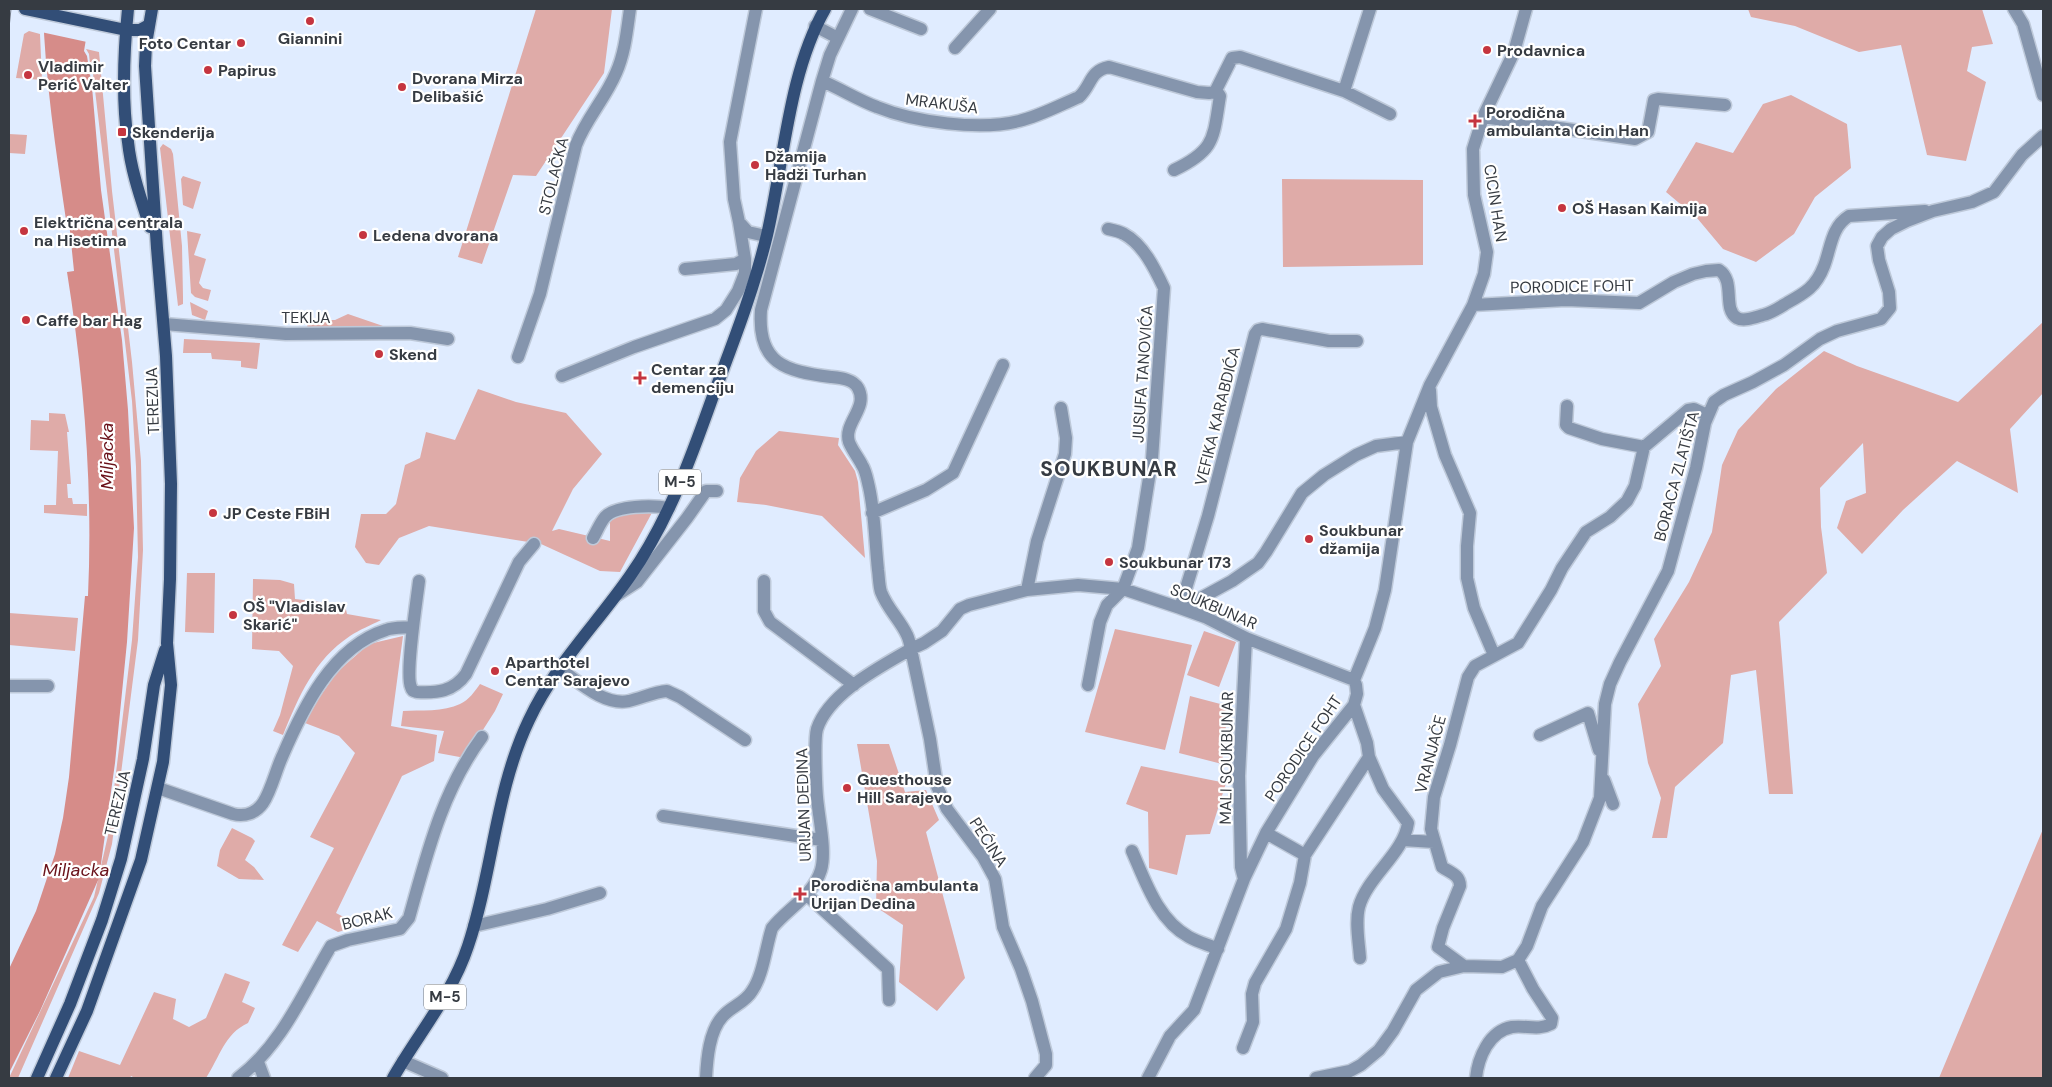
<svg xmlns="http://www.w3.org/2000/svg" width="2052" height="1087" viewBox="0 0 2052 1087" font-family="'DM Sans',sans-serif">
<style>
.green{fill:#dfaba8}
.water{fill:#d68c89}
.pier{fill:#e0ecff}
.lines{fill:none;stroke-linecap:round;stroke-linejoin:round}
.minor-casing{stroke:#bec9d9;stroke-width:15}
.major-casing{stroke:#bec9d9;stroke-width:15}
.minor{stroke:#8595ad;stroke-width:12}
.major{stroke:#324e77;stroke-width:12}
.tram{stroke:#777f8b;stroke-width:1}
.poi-dot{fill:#c5353f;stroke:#fff;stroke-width:2}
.labels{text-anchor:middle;stroke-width:4.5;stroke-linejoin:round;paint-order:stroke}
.shield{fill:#fff;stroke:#72767b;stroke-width:1}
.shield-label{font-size:15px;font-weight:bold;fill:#363b42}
.poi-label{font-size:16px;font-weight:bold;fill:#363b42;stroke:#fff;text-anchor:start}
.street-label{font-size:16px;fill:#363b42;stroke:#fff}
.water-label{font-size:18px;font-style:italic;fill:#6a121a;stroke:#fff}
.district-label{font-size:21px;font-weight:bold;letter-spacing:1px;fill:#363b42;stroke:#fff}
</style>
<rect width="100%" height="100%" fill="#e0ecff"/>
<!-- green -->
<path class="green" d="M536,9H612L604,73L536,176L513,175L482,264L458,257Z
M1748,9H1982L1993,44L1972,47L1967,71L1986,82L1966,161L1927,155L1901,45L1859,52L1795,26L1751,17Z
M29,31L40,34L42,80L16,78L24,34Z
M86,49L99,52L112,191L132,362L141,461L143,550L138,640L112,844L99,893L18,1078H9L94,897L109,831L132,640L138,557L136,467L132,401L92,65L90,64L89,54Z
M1791,95L1847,124L1851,168L1815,197L1794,234L1756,262L1723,249L1697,218L1666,192L1696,142L1733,153L1763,104Z
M9,134L27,135L25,154L9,153Z
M163,144L171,149L173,154L182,246L183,297V304L178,306L160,148Z
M183,176L201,182L193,209L183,205L181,179Z
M1282,179L1423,180V265L1283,267Z
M187,231L201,234L194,255L206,259L199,283L203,288L211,290L208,301L195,297L191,293Z
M190,302L208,311L205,320L192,315Z
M348,314L383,326L387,330L307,329L308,320H335Z
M2043,322V393L2010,429L2018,493L1957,461L1903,510L1862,554L1837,528L1846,501L1866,493L1863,443L1820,488L1821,527L1827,573L1779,622L1793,794H1769L1756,670L1731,675L1723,743L1675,787L1667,838H1652L1661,798L1648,763L1638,704L1661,666L1654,639L1689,582L1712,532L1722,465L1738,430L1776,389L1824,351L1857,366L1958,402Z
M184,339L260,343L257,369L241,367V361L212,359L211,353H183Z
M478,389L516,402L566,413L602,454L573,489L552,531L559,529L610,541V522L623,509H654L620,572L600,571L541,544L429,526L399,538L379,565L366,563L355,547L361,514H386L396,504L405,465L420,458L426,432L455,440Z
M49,413L65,414L69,432H67L71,484H67L68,498H72L73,504H87V516L44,513V505H56L58,451L30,450L31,420L49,421Z
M779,431L839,438L838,445L855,471L858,482L865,558L822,516L766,505L737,502L740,478L756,451Z
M187,573H215L214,633L185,632Z
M253,579L280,580L294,584L295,599L345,605L347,614L381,620C371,625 359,630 350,636C314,660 299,696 283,735L273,731L280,715L293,666L279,651L252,649Z
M9,613L78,618L75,651L9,645Z
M1115,629L1192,645L1165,750L1085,732Z
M1204,631L1236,642L1219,687L1187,675Z
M403,636L391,726L437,735L434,761L402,776L336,913L361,926L338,932L317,921L298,952L282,945L334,848L310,837L355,753L339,736L305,723L319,698L337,672L369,644Z
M480,684L503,694L495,711L465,758L438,753L444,731L401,726L403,711C420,710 444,712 460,704C469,700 475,691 480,684Z
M1190,696L1228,706L1222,764L1179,753Z
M857,744H889L905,792L926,790L939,820L926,832L965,978L937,1011L899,982L903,925L876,907L877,861Z
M1141,766L1226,783L1210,834L1186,835L1177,875L1149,868L1148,812L1126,804Z
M232,828L252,838L255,841L245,860L254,867L264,880L239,879L217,866L220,850Z
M2043,829V1078H1939Z
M225,973L250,982L242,1002L255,1008L248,1023C224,1034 220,1057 206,1078H135L131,1076L130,1078H68L79,1051L120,1065L154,992L176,999L173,1019L189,1027L206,1018Z"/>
<!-- water -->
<path class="water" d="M43,9H91L84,51L87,56L92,87L101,190L122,340L128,410L134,528L127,642L115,763L99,878L40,1011L9,1073V969L36,911L55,854L63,818L69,777L85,596H88C93,487 84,379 67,272L74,271L69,222L66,220C56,150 45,80 43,9Z"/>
<!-- pier -->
<path class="pier" d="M41,9H94L87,42L41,32Z"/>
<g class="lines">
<!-- minor casing -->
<g class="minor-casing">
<path id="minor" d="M756,9L730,142L734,199L739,222L748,232L766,236
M852,9L830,55L822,81L761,310C757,364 785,371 831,377C841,378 853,379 858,388C869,408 843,423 849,442C852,450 858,457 862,465C866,471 867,479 869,487C875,514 875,542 878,570C879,577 879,586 881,592C887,608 900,620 907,635C909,639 910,644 911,649L924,643L942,631L960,609L969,605L1027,590L1078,585L1123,589L1180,608L1205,617L1246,638L1354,680
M870,9L921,29
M2014,9L2023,24L2043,95
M815,26L838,38
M955,48L990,9
M822,81C841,89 858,100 877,107C914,122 980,131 1019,121C1040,116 1060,105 1079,97C1092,85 1089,71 1109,67L1197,92L1209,93L1215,92L1232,58L1240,57L1344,91L1390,114
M1344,91L1370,9
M1483,117L1635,139L1648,132L1654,100L1658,99L1725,105
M1174,170C1216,150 1213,138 1220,96L1216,90
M685,269L736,264L745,259
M1473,305L1566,300L1639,303L1674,282L1693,274L1706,271L1719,270C1736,281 1722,309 1737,318C1744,322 1756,317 1763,315C1772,313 1779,308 1787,303C1805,293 1816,287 1824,266C1831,248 1831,227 1849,216L1925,211
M164,324L286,334L410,333L448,339
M518,357L540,294L576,145C586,119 605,99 616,73C625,53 627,30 630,9
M562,376L634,347L715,319L726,310L738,291L745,273V259L739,222
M1430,390L1431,407L1445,455L1470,513L1467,546V578L1474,608L1494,655
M1567,406L1566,425L1569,428L1602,439L1644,447
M872,513L926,490L953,473L1003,365
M593,538C597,531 600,523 605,517C616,505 653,505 669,508
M419,581C417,599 405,674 411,687C412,691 413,691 417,692C437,693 453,692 466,674L519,562L534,544
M764,581V611L770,622L854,685
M1027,590L1037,541L1065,454L1066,438L1061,408
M617,595L637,582L687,518L706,491H717
M1183,601L1199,599L1232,581L1258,563L1266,552L1302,493L1324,475L1356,455L1376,446L1407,442
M1180,608L1208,516L1255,334L1258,330L1262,329L1329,341H1357
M560,669C579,682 604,706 629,701C642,698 654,692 667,691L680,697L745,740
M1088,685L1100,622L1107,605L1123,589L1138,548L1152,459L1164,288C1155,269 1143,244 1124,234C1119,231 1113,230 1108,229
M9,686H48
M1540,735L1588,713L1599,750
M1604,780L1613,804
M158,788L233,814C245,817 256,813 263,803C271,791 276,770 282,757C303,708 332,647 386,630C394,627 404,628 413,627
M663,816L822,840
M1266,833L1305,855
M1403,840L1434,842
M1132,851C1146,883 1158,920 1189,937C1198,942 1209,945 1218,949
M1244,879L1241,867L1239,776L1246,638
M806,894L888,969L889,1000
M474,926L547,909L600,893
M1360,958C1359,942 1355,923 1359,907C1367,877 1404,853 1408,823L1383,789L1369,757
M1464,966L1438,947L1443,928L1460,886C1460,875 1451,873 1442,867L1431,829L1434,797L1450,745L1468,677L1475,666L1518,643L1551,590L1562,568L1586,532L1610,517L1627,501L1635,486L1644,447L1688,410L1694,409L1707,415
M1243,1048L1253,1022L1252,994L1255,983L1286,929L1300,883L1305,855L1369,757L1367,743L1354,705
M403,1061L442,1078
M258,1062L264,1078
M238,1078C282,1045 304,991 331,946L348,940L400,929L409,918C427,854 442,791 482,737
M706,1078C707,1059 709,1031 723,1016C732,1006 745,1003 752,991C763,976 766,946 772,928C787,909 813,896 821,870C826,853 820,824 818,806C816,793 814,740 817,729C829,693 880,667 911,649L930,739L937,786L947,809L983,857L995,879L1003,927L1021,969L1032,1001L1046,1054V1065L1035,1078
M1148,1078L1170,1036L1194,1010L1244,879L1266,833L1313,756L1354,705L1357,694L1356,685L1354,680L1375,628L1385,590L1407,442L1430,385L1473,305L1484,274L1487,252L1474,195L1473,149L1483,117L1514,52L1526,9
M1316,1078L1350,1071L1361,1065L1379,1050L1393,1031L1416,990L1439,972L1464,966L1502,967L1518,960L1527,946L1542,906L1583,842L1600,798L1605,704L1610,684L1620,662L1668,571L1696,468L1705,423L1714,402L1724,395L1753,382L1784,365L1820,339L1837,331L1881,319L1890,308L1889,292L1879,260L1877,246L1882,237L1891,229L1907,221L1933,211L1972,202L1994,192L2022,155L2043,136
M1476,1078C1478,1058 1489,1031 1512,1027C1526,1025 1538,1031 1551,1024L1552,1018L1533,989L1518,960"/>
</g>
<!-- major casing -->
<g class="major-casing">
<path id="major" d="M25,9L126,30H140L149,25
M128,9C124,49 122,102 128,142C131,171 141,199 150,227
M37,1078L70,1004L102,920L121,859L143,759L154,685L165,650
M56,1078L87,1011L141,860L163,762L171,685L167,643L170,579L171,484L166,356L157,248L145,66L146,44L152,9
M393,1078C418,1034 452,995 468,946C493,872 495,791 529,720C554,666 596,625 630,576C668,522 691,458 713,396C733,343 754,289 767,235C784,162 788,74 825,9"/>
</g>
<!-- minor -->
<use href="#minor" class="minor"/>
<!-- major -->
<use href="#major" class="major"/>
<!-- tram -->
<path class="tram" d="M9,28L11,9"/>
</g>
<!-- markers -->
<g class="poi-dot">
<circle cx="310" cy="21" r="5"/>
<circle cx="241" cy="43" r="5"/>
<circle cx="1487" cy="50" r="5"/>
<circle cx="208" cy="70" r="5"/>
<circle cx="28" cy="75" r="5"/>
<circle cx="402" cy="87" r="5"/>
<path d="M1472.5 113.5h5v5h5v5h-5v5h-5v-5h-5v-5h5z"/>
<rect x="117" y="127" width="10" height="10" rx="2.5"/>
<circle cx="755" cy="165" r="5"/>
<circle cx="1562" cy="208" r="5"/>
<circle cx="24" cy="231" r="5"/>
<circle cx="363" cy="235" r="5"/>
<circle cx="26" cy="320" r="5"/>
<circle cx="379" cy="354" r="5"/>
<path d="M637.5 370.5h5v5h5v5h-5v5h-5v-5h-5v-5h5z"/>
<circle cx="213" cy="513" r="5"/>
<circle cx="1309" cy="539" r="5"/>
<circle cx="1109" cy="562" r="5"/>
<circle cx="233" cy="615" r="5"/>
<circle cx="495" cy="671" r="5"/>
<circle cx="847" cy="788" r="5"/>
<path d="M797.5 886.5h5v5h5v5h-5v5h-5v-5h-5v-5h5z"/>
</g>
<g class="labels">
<!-- shield labels -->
<g class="shield">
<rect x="659" y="469.5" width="42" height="25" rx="4"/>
<rect x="424" y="984.5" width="42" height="25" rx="4"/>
</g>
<g class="shield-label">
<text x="680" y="487">M-5</text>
<text x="445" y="1002">M-5</text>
</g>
<!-- poi labels -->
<g class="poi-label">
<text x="310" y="44" text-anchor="middle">Giannini</text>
<text x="231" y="49" text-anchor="end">Foto Centar</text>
<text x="1497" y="56">Prodavnica</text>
<text x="38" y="72">Vladimir<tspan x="38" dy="18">Perić Valter</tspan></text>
<text x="218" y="76">Papirus</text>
<text x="412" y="84">Dvorana Mirza<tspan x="412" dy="18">Delibašić</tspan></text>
<text x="1486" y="118">Porodična<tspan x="1486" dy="18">ambulanta Cicin Han</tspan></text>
<text x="132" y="138">Skenderija</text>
<text x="765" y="162">Džamija<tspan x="765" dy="18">Hadži Turhan</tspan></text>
<text x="1572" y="214">OŠ Hasan Kaimija</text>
<text x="34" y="228">Električna centrala<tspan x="34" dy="18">na Hisetima</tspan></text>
<text x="373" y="241">Ledena dvorana</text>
<text x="36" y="326">Caffe bar Hag</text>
<text x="389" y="360">Skend</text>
<text x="651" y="375">Centar za<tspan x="651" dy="18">demenciju</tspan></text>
<text x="223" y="519">JP Ceste FBiH</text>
<text x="1319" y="536">Soukbunar<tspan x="1319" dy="18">džamija</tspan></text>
<text x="1119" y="568">Soukbunar 173</text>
<text x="243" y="612">OŠ "Vladislav<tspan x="243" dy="18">Skarić"</tspan></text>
<text x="505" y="668">Aparthotel<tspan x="505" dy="18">Centar Sarajevo</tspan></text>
<text x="857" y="785">Guesthouse<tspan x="857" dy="18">Hill Sarajevo</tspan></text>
<text x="811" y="891">Porodična ambulanta<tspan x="811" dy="18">Urijan Dedina</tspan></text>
</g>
<!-- street labels -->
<g class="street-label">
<text transform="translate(942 103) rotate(7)" y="6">MRAKUŠA</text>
<text transform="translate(553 176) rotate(-76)" y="6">STOLAČKA</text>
<text transform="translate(1496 203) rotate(81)" y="6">CICIN HAN</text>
<text transform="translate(1572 286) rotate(-1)" y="6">PORODICE FOHT</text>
<text x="306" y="323">TEKIJA</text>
<text transform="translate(1142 374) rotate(-86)" y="6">JUSUFA TANOVIĆA</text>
<text transform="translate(152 401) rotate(-92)" y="6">TEREZIJA</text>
<text transform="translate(1217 416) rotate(-76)" y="6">VEFIKA KARABDIĆA</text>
<text transform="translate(1676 476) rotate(-75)" y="6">BORACA ZLATIŠTA</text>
<text transform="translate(1214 606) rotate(23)" y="6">SOUKBUNAR</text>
<text transform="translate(1303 748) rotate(-56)" y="6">PORODICE FOHT</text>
<text transform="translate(1430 754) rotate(-75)" y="6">VRANJAČE</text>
<text transform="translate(1226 758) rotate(-89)" y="6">MALI SOUKBUNAR</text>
<text transform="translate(117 803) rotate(-77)" y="6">TEREZIJA</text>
<text transform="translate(803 805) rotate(-92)" y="6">URIJAN DEDINA</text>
<text transform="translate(989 842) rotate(57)" y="6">PEĆINA</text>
<text transform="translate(367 918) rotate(-14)" y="6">BORAK</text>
</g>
<!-- water labels -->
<g class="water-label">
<text transform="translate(107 456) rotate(-90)" y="6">Miljacka</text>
<text x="76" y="876">Miljacka</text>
</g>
<!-- district labels -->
<g class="district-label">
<text x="1109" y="476">SOUKBUNAR</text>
</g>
</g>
<!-- border -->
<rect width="2052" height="1087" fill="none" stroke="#363b42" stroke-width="20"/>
</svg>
